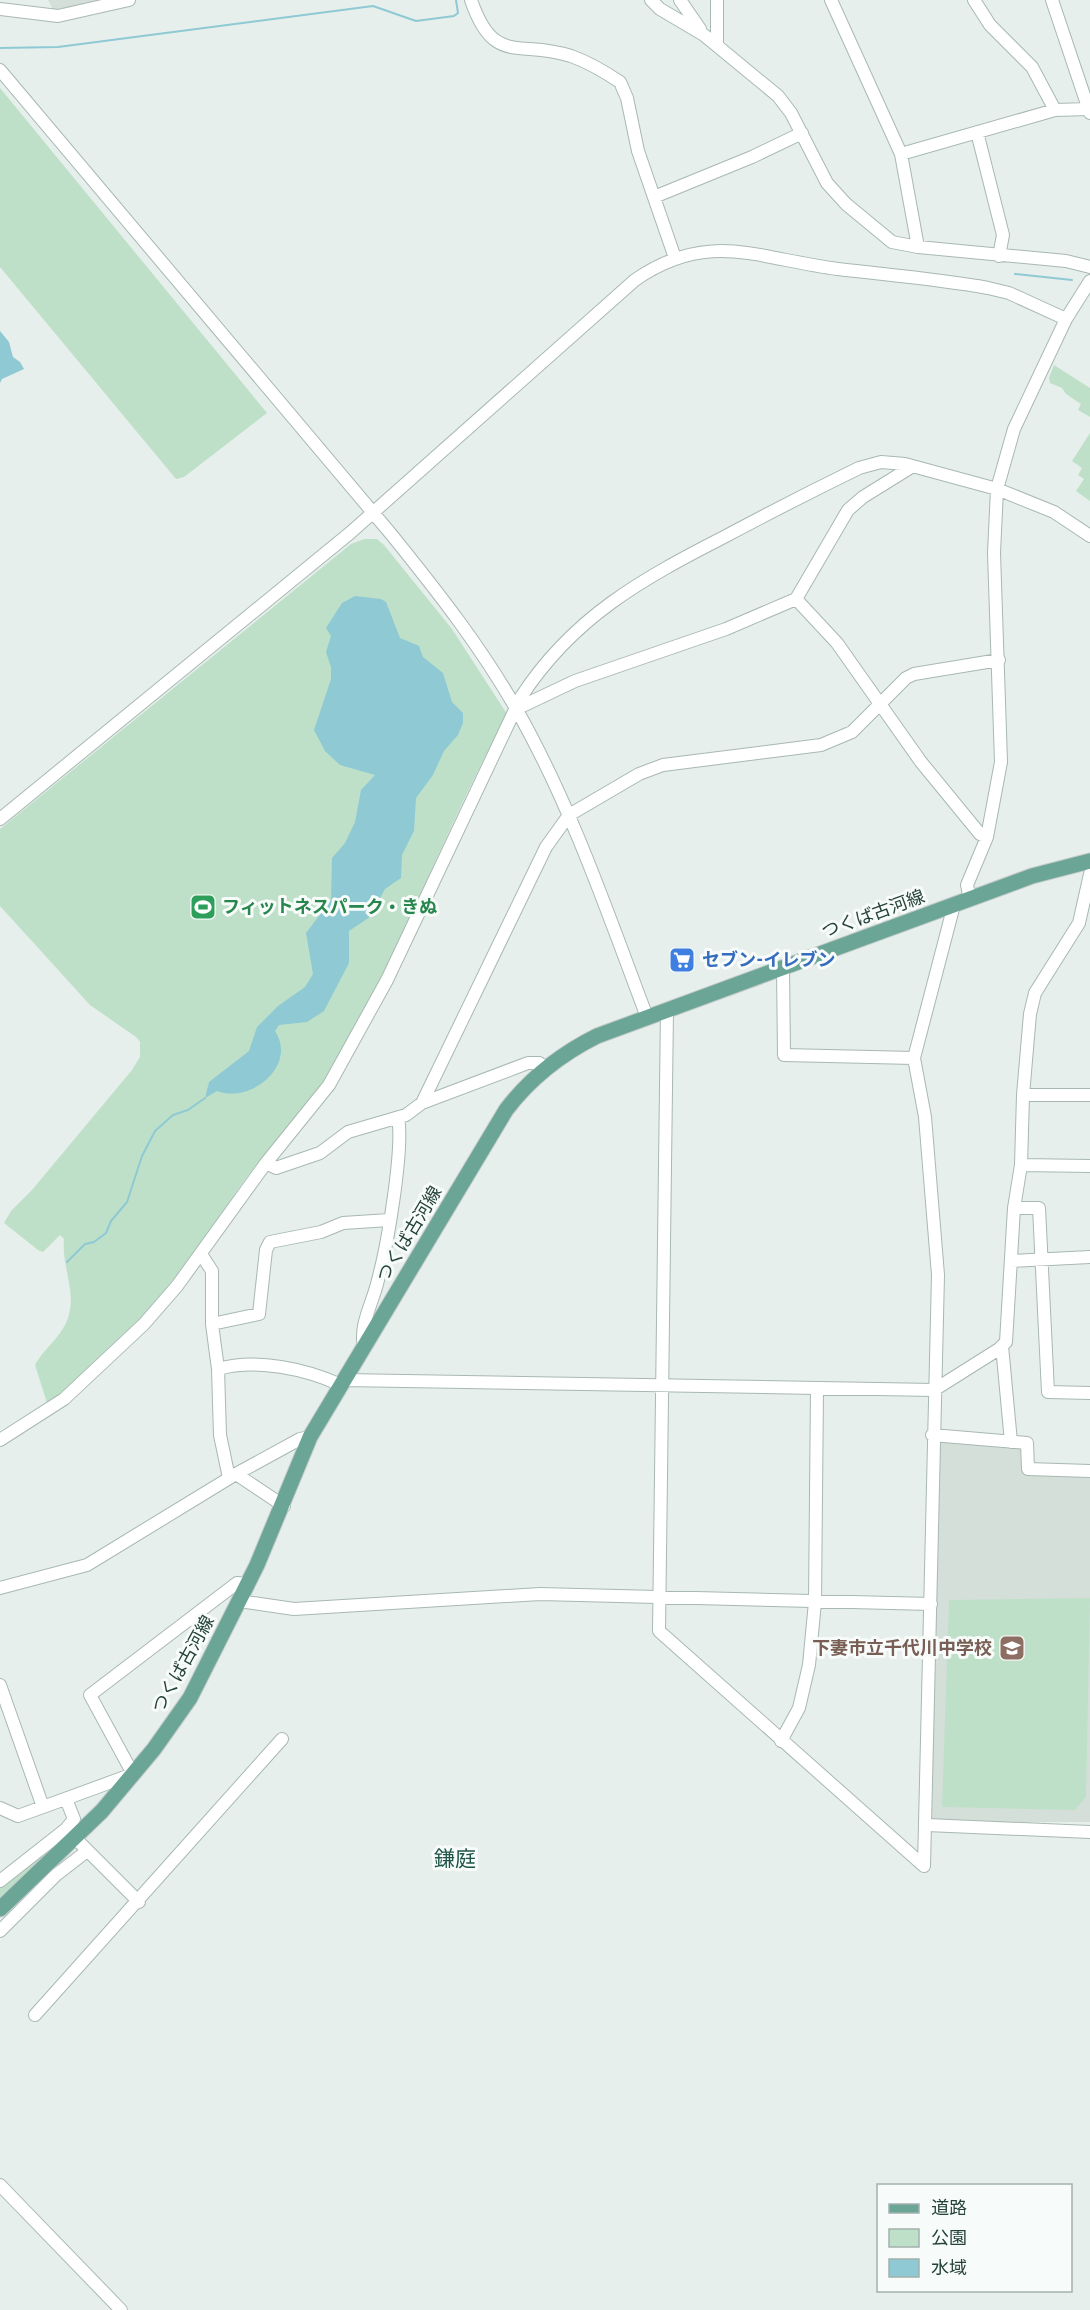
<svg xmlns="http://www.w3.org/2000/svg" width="1090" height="2310" viewBox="0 0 1090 2310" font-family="Overpass,'Noto Sans JP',sans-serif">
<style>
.built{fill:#d4dfda}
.green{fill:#bfe0c8}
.water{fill:#8ec9d4}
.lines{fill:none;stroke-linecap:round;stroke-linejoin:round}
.stream{stroke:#8ec9d4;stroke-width:2}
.minor-casing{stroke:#a8b8b2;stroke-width:14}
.major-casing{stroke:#c2cac8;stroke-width:17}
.minor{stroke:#fff;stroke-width:12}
.major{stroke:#6aa596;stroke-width:15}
.labels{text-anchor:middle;stroke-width:6;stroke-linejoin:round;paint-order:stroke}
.leisure-label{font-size:18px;font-weight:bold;fill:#27864d;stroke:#f7fbf9;text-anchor:start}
.street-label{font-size:18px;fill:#24423a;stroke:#f7fbf9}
.shop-label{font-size:18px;font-weight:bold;fill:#366cbe;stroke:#f7fbf9;text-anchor:start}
.education-label{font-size:18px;font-weight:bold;fill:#785e54;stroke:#f7fbf9;text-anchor:end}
.quarter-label{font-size:21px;fill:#1f5548;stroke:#f7fbf9}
</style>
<rect width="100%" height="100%" fill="#e6efeb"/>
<!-- built -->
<path class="built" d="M48,0H104L53,10Z
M942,1441L1024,1447L1025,1472L1090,1475V1822H932L937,1445Z"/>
<!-- green -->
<path class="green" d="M0,88L267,413L184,477L176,479L0,267Z
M1054,365L1090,388V417L1078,410L1081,404L1066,394L1062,388L1050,383L1049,378Z
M1090,433V501L1076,491L1084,479L1078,475L1082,468L1072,461Z
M364,539H377L384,545L452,629L507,714C445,829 400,953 333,1067C306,1111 268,1146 239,1188C184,1268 128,1348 47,1403L35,1365C42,1351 57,1341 66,1323C79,1294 61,1268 64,1239L60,1235L43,1252L38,1250L4,1223L11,1211L32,1190L132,1070L140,1057V1042L136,1037L90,1005L0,906V829L351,544Z
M1090,1598L1086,1797L1075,1810L942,1807L949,1600Z
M60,1838L62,1841L0,1898V1887Z"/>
<!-- water -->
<path class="water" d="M0,331L9,342L13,357L20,362L24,369L2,379L0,383Z
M355,596L381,599L386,602L400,638L419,646L423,657L443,673L452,702L463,713V723L458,735L444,751L433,775L416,798L414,831L402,855L401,878L385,889L370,917L349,931V963L324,1011L307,1022L279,1025L275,1031C298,1066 250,1104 217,1091L205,1098L209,1082L249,1051L257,1027L278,1006L305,987L313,974L306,933L331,900L332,858L345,843L355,822L361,790L375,775L340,765L325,751L314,730L331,679V667L326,652L331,636L326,628L342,603Z"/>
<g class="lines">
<!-- stream -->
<path class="stream" d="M0,48L58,47L373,6L416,21L454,16L458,13L456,0
M1015,274L1072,280
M67,1262L85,1244L94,1242L106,1233L111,1221L127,1202L142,1156L155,1131L173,1115L188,1110L205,1098"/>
<!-- minor casing -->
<g class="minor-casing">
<path id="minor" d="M471,0C494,67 519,39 571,56C588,62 605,72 620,82L627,98L638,151L675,258
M651,0L660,9L704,35L778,96L791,113L827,183L846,204L892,242L918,247L1066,261L1090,267
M680,0L700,29
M831,0L901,154L918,247
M974,0L990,25L1032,67L1055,110
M1052,0L1090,113
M0,9L58,16L129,0
M717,45V0
M0,70L391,534C437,591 482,648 518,712C572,808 608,914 647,1017
M977,132L1003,235L999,256
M901,154L1055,110L1089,109
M654,197L752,157L802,133
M796,599L837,643L921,762L980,834L987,837
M516,709L575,681L726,629L796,599L848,510L863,497L913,466
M0,819L350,533L635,280C709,229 758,259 838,269C888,275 938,279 988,288L1009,293L1066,319
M970,899L967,885L987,837L1001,762L994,553L997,489L1014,429L1066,319L1090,281
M783,967L784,1055L914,1058
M667,1010L659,1631L924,1866
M1023,1095H1090
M422,1103L546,847L569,815L639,774L663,765L821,745L852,732L906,678L914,674L999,660
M266,1163L276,1168L320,1153L348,1132L406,1115L422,1103L528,1063H539L546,1068
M1021,1165L1090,1166
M1014,1208H1039L1048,1392L1090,1393
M201,1254L212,1271V1324L218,1369L220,1435L229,1478
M1011,1261L1090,1257
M212,1324L259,1314L266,1250L270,1242L321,1232L343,1223L389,1220
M1002,1346L1011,1442
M364,1347C359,1324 373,1303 378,1280C387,1247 404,1149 398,1118
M218,1369C256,1358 306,1369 341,1385
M344,1380L934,1390L999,1349L1006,1342L1014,1208L1021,1165L1023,1095L1030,1014L1035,993L1079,923L1090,874
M932,1435L1027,1443L1028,1469L1090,1471
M0,1440L64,1399L144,1324L177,1286L266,1163L329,1085L387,980L521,697C573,617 642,579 724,537C769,513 814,490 859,468L881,462L905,464L997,489L1054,512L1090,536
M236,1474L284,1506
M0,1588L87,1565L236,1474L300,1439L310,1437
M239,1601L294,1609L540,1594L931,1604
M0,1685L43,1807L133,1774L90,1695L237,1583L247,1584
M781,1741L799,1708L809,1665L815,1602L817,1389
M66,1799L74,1819L66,1829
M0,1808L18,1816L43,1807
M927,1825L1090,1832
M924,1866L938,1275L925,1117L914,1058L954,905
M0,1881L66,1829L139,1902
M0,1931L56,1875L87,1851
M35,2015L282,1739
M0,2185L121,2310"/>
</g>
<!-- major casing -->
<g class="major-casing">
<path id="major" d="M0,1909L102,1811L154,1749L190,1698L257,1565L310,1437L506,1110C531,1077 561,1054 597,1036L1032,876L1090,861"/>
</g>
<!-- minor -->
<use href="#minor" class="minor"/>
<!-- major -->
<use href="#major" class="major"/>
</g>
<!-- icons -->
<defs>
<g id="stadium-square" transform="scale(1.35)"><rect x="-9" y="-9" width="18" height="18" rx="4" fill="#2e9e5b" stroke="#f7fbf9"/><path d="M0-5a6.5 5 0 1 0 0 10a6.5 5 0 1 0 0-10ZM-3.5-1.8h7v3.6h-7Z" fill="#fff"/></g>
<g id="supermarket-square" transform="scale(1.35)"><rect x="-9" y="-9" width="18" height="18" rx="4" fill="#3f7fe0" stroke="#f7fbf9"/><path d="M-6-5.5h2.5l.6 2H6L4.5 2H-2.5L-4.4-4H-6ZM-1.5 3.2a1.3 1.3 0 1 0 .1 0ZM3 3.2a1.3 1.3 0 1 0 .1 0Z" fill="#fff"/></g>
<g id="school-square" transform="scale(1.35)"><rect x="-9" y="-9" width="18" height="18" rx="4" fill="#8d6e63" stroke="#f7fbf9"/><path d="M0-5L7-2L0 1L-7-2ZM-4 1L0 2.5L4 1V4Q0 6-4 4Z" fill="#fff"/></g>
</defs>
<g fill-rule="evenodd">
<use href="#stadium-square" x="203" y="907"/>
<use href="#supermarket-square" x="682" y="960"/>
<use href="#school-square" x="1012" y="1648"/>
</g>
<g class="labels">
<!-- leisure labels -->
<g class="leisure-label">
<text x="222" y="913">フィットネスパーク・きぬ</text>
</g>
<!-- street labels -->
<g class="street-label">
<text transform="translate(873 914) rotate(-20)" y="6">つくば古河線</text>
<text transform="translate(409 1234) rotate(-59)" y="6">つくば古河線</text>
<text transform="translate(183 1664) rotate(-61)" y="6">つくば古河線</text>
</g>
<!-- shop labels -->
<g class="shop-label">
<text x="702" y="966">セブン-イレブン</text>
</g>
<!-- education labels -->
<g class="education-label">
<text x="992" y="1654">下妻市立千代川中学校</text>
</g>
<!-- quarter labels -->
<g class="quarter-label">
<text x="455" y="1866">鎌庭</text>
</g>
</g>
<!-- legend -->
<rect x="877" y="2184" width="195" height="108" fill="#f7fbf9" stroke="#a3b1ad" stroke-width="1.5"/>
<rect x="889" y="2204" width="30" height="9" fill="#6aa596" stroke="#a3b1ad" stroke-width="1.5"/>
<text x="931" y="2214" font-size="18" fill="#24423a">道路</text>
<rect x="889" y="2229" width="30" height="18" fill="#bfe0c8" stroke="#a3b1ad" stroke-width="1.5"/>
<text x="931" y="2244" font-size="18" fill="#24423a">公園</text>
<rect x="889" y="2259" width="30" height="18" fill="#8ec9d4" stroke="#a3b1ad" stroke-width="1.5"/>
<text x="931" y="2274" font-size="18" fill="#24423a">水域</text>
</svg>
